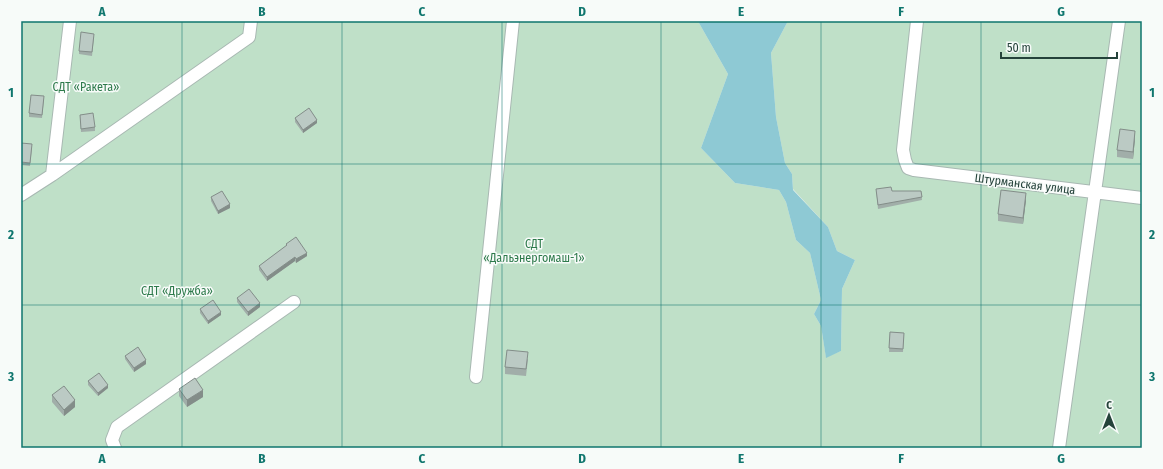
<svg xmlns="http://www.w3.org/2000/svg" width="1163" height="469" viewBox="0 0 1163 469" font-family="'Fira Sans Condensed',sans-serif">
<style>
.green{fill:#bfe0c8}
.water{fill:#8ec9d4}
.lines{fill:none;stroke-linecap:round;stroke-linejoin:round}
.minor-casing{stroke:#a8b8b2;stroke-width:14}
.minor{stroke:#fff;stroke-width:12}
.wall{fill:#a1aea9}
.shaded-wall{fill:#838d89}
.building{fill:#bbcac4;stroke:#838d89}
.grid{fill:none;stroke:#0f766e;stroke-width:1;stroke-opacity:0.55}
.labels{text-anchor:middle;stroke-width:3;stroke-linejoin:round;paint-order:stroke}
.park-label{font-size:12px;fill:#2d7a4b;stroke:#f7fbf9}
.street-label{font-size:12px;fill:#24423a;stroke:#f7fbf9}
.neatline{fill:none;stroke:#0f766e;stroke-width:1.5}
.grid-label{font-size:13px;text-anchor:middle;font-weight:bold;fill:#0f766e}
</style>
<rect width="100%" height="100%" fill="#e6efeb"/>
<!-- green -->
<path class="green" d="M21,21H700L699,23L728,74L701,148L735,183L779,190L786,202L796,240L810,253L821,300L814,314L821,326L826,357L841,351L842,289L855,260L837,251L828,227L793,189L792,174L785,163L776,117L771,53L788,21H1142V448H21Z"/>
<!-- water -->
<path class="water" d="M700,21H788L771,53L776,117L785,163L792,174L793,190L828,227L837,251L855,260L842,289L841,351L826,358L821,326L814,314L821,300L810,253L796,240L786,202L779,190L735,183L701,148L728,74L699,23Z"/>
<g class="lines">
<!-- minor casing -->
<g class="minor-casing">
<path id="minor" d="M917,21L903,150L905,160L908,168L914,170L1142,198
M52,175L70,21
M21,195L52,175L249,37L251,21
M476,377L513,21
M115,448L112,440L117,427L294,302
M1059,448L1119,21"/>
</g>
<!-- minor -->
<use href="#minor" class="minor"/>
</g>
<!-- wall -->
<path class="wall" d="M94,37L92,56L79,54V51Z
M44,99L42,118L29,117V113Z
M80,115L95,127V131L81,132Z
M295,118L317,123L303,133L295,122Z
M1135,138L1133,159L1117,157V150Z
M21,143L32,148L30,166L21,165Z
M876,189L892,191H921L922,200L878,209Z
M211,197L230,208L218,214L211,201Z
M1026,200L1023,224L998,221V214Z
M286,244L307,256L296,263L295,261L267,281L259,270V266L286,246Z
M237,298L260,307L248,316L237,302Z
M200,309L221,315L208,324L200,313Z
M890,332L904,333L903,352H889Z
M125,356L146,364L134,372L125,359Z
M528,359L526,376L505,374V367Z
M88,381L108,388L98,396L88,385Z
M179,389L203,397L187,407L179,396Z
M52,395L75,407L64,416L52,402Z"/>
<!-- shaded-wall -->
<path class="shaded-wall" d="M317,120V123L303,133V130Z
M1135,131V138L1133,159V152Z
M1026,193V200L1023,224V218Z
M230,204V208L218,214V211Z
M307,253V256L296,263V259Z
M295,257V261L267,281V277Z
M260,303V307L248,316V312Z
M221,312V315L208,324V321Z
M146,360V364L134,372V368Z
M108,385V388L98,396V393Z
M203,390V397L187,407V400Z
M75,400V407L64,416V410Z"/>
<!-- building -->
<path class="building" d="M81,32L94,34L92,52L79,51Z
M31,95L44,96L42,115L29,113Z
M309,108L317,120L303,130L295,118Z
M93,113L95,127L81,129L80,115Z
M1120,129L1135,131L1133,152L1117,150Z
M21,143L32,144L30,163L21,162Z
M891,187L892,191H921L922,197L878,205L876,189Z
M1001,190L1026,193L1023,218L998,214Z
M222,191L230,204L218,211L211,197Z
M296,237L307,253L296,259L295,257L267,277L259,266L287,245L286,244Z
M249,289L260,303L248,312L237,298Z
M213,300L221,312L208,321L200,309Z
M890,332L904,333L903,349L889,348Z
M138,347L146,360L134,368L125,356Z
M507,350L528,352L526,369L505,367Z
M99,373L108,385L98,393L88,381Z
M195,378L203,390L187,400L179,389Z
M64,386L75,400L64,410L52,395Z"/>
<!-- grid -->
<path class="grid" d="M182,21V448M342,21V448M502,21V448M661,21V448M821,21V448M981,21V448M21,164H1142M21,305H1142"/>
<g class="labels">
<!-- park labels -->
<g class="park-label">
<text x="86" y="91">СДТ «Ракета»</text>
<text x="534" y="248">СДТ<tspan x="534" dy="14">«Дальэнергомаш-1»</tspan></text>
<text x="177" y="295">СДТ «Дружба»</text>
</g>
<!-- street labels -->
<g class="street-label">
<text transform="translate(1025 184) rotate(7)" y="4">Штурманская улица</text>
</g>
</g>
<!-- border -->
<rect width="1163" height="469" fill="none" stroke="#f7fbf9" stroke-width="44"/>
<!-- north arrow -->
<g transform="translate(1109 415)" stroke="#f7fbf9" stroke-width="3" paint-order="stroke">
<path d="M0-3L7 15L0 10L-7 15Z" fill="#24423a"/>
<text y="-6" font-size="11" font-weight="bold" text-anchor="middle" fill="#24423a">С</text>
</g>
<!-- scale -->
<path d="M1001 52v6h116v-6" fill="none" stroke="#24423a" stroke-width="2"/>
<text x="1007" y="52" font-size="12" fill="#24423a" stroke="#f7fbf9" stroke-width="3" paint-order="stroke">50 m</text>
<rect x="22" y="22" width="1119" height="425" class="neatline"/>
<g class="grid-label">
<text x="102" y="16">A</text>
<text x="262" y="16">B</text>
<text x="422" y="16">C</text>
<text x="582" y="16">D</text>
<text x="741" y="16">E</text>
<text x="901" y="16">F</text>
<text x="1061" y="16">G</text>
<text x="11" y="97">1</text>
<text x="1152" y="97">1</text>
<text x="11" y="239">2</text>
<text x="1152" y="239">2</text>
<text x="11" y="381">3</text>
<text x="1152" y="381">3</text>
<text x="102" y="463">A</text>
<text x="262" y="463">B</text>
<text x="422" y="463">C</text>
<text x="582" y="463">D</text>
<text x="741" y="463">E</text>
<text x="901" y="463">F</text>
<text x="1061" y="463">G</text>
</g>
</svg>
